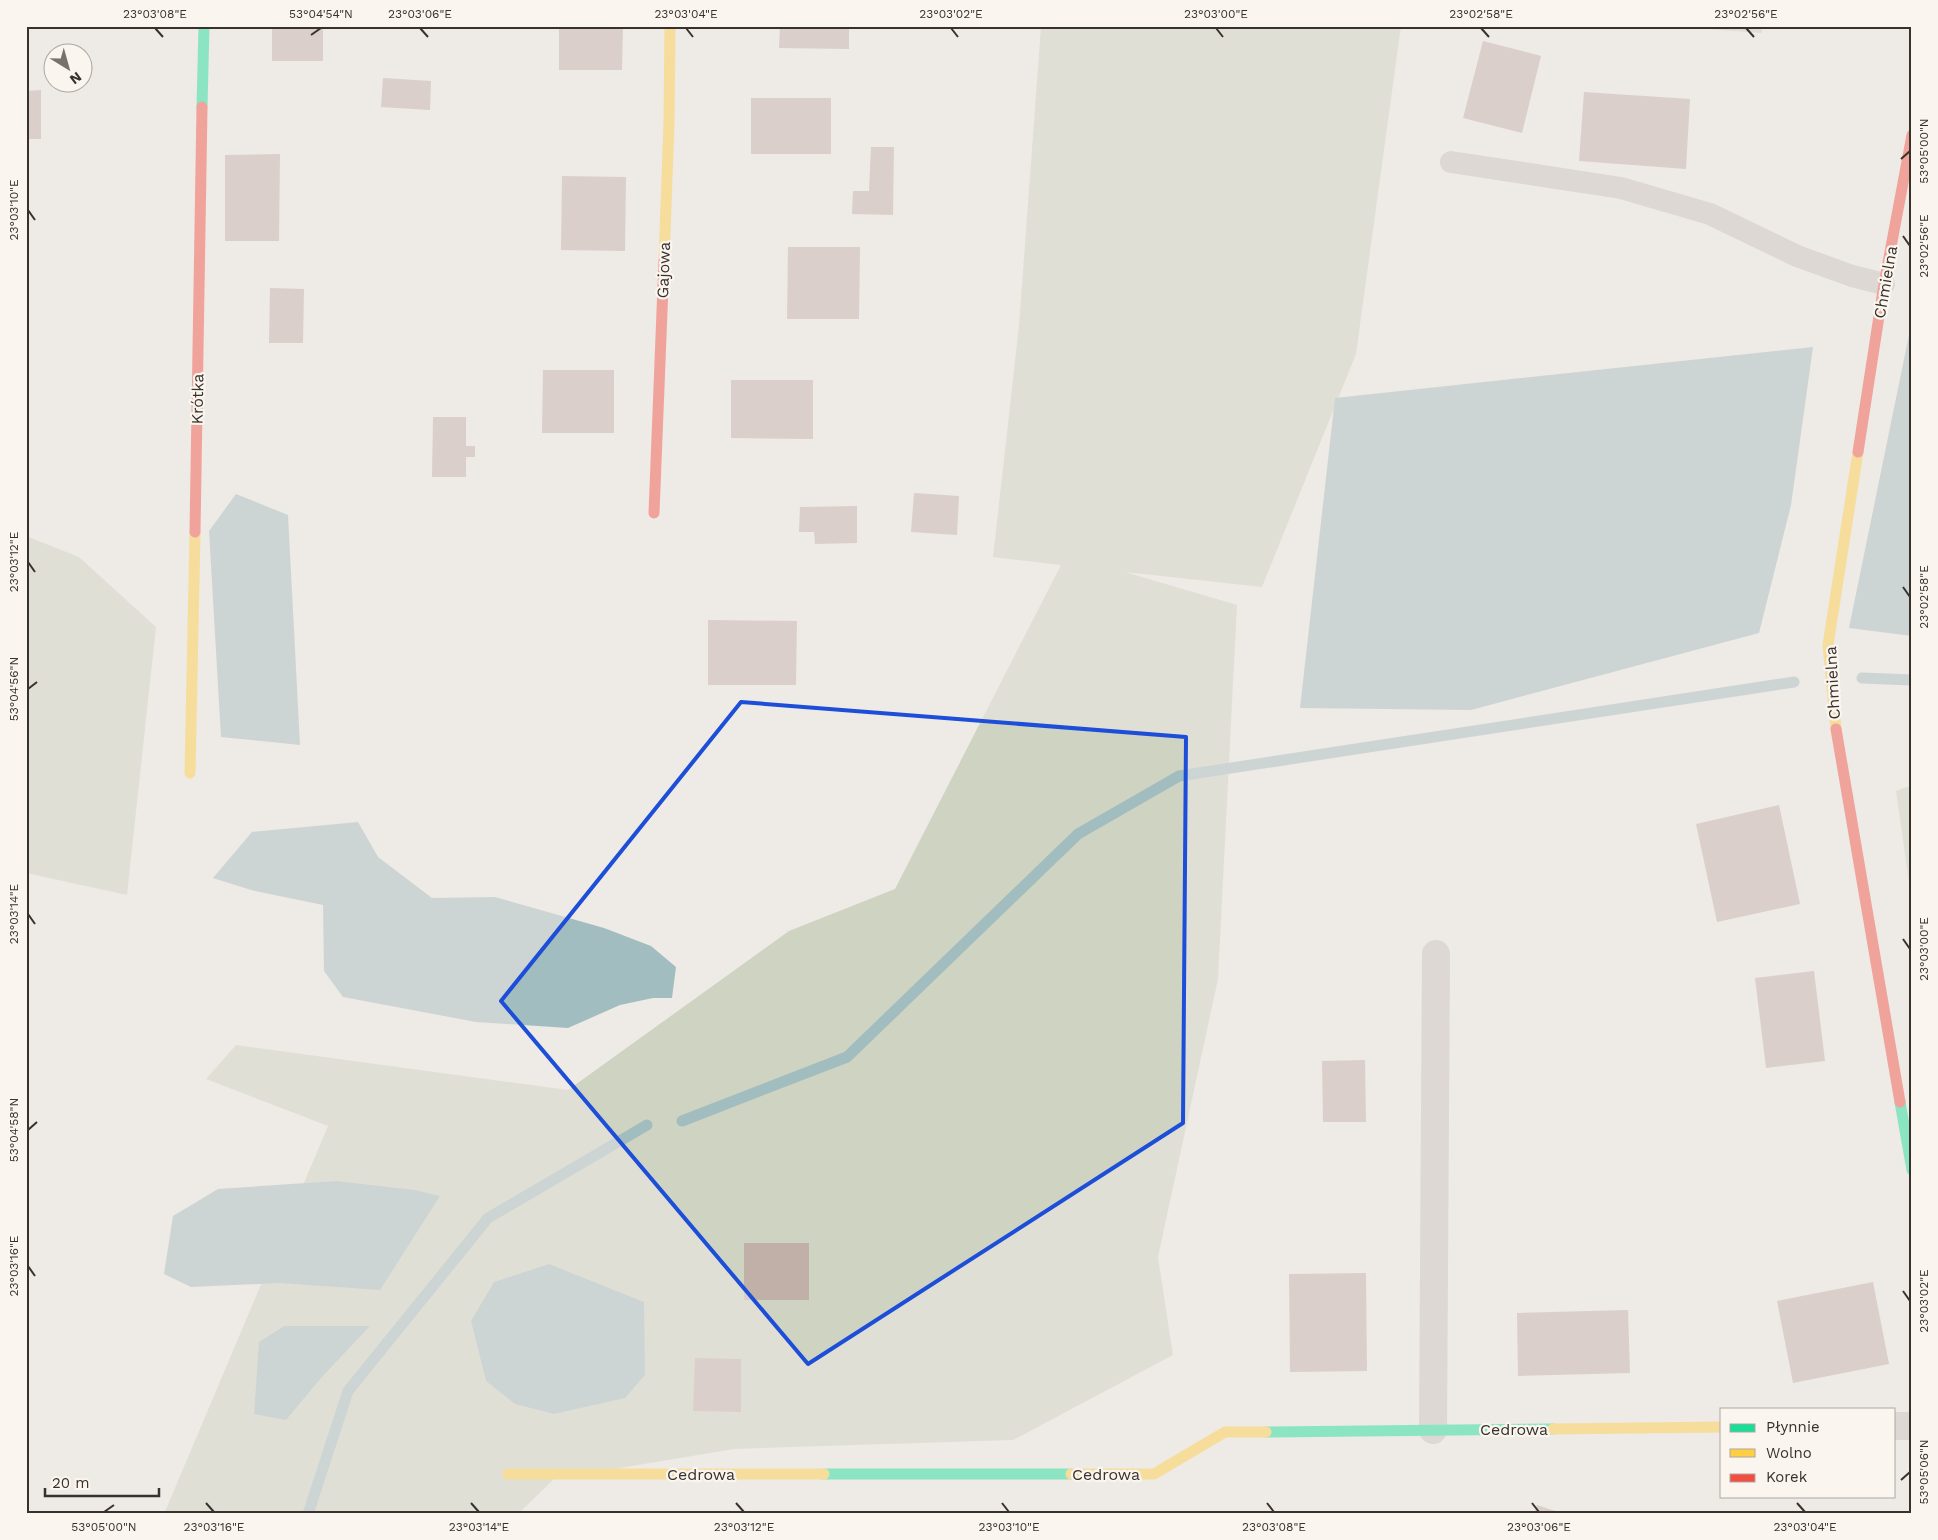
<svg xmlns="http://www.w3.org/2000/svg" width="1938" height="1540" viewBox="0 0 1938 1540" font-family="'Work Sans',sans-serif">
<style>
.green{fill:#cfd3c1}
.water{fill:#a2bdbf}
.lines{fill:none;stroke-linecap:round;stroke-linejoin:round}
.stream{stroke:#a2bdbf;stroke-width:11}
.building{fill:#c1b0a8}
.lane{stroke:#c8c3be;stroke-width:22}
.street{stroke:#c8c3be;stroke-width:28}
.fast{stroke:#16e098;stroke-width:11}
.slow{stroke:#ffcf43;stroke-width:11}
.jam{stroke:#f24e42;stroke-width:11}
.marked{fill:none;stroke:#1d4ed8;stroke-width:4;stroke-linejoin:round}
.ticks{fill:none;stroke:#39312c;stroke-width:2}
.labels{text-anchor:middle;stroke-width:4.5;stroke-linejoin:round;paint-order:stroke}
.street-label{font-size:16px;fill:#39312c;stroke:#faf5ee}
.neatline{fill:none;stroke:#39312c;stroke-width:2}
.ticks-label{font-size:12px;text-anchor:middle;fill:#39312c}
</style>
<rect width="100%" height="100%" fill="#eeeae6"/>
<!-- green -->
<path class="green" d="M1041,26H1401L1356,354L1262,587L1125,572L1237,605L1218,979L1158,1257L1173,1355L1013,1440L734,1449L554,1479L518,1514H164L328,1126L206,1079L236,1045L568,1090L789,931L895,889L1061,565L993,557L1019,326Z
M1667,26H1762V33Z
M26,536L79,557L156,627L127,895L26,873Z
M1912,785V904L1896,791Z"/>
<!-- water -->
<path class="water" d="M1911,325H1912V636L1849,628Z
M1813,347L1791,505L1759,633L1471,710L1300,708L1335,398Z
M236,494L288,515L300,745L221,737L209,531Z
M358,822L378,857L432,898L495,897L604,928L651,946L676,967L672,998H653L620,1005L568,1028L476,1022L343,997L324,971L323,905L251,890L213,878L252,832Z
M336,1181L415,1190L440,1196L380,1290L280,1283L191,1287L164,1274L173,1216L218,1189Z
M549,1264L644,1302L645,1375L625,1398L554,1414L515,1404L486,1381L471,1321L494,1282Z
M284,1326H370L321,1378L286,1420L254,1414L259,1342Z"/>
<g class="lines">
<!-- stream -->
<path class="stream" d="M1862,678L1912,680
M682,1121L847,1057L1078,834L1179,776L1794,682
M308,1514L348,1391L488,1218L647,1125"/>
</g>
<!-- building -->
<path class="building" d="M272,26H323V61H272Z
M559,26H623L622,70H559Z
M780,26H849V49L779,48Z
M1483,41L1541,56L1522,133L1463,118Z
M383,78L431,81L430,110L381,107Z
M41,90V139H26V91Z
M1584,92L1690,99L1686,169L1579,161Z
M751,98H831V154H751Z
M871,147H894L893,215L852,214L853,191H869Z
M280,154L279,241H225V155Z
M562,176L626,177L625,251L561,250Z
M788,247H860L859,319H787Z
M270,288L304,289L303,343H269Z
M543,370H614V433H542Z
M731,380H813V439L731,438Z
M433,417H466V446H475V457H466V477H432Z
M914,493L959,496L957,535L911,532Z
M857,506V543L815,544L814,532H799L800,507Z
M708,620L797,621L796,685H708Z
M1779,805L1800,904L1717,922L1696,824Z
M1814,971L1825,1061L1766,1068L1755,978Z
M1365,1060L1366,1122H1323L1322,1061Z
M744,1243H809V1300H744Z
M1366,1273L1367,1371L1290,1372L1289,1274Z
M1873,1282L1889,1364L1793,1383L1777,1301Z
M1628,1310L1630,1373L1518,1376L1517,1313Z
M695,1358L741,1359V1412L693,1411Z
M1537,1505L1561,1513V1514H1534Z"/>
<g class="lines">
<!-- lane -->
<path class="lane" d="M1451,162L1621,188L1710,214L1797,256L1852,276L1884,284"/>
<!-- street -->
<path class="street" d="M1894,1426H1912
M1433,1430L1436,954"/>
<!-- fast -->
<path class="fast" d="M202,107L204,26
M1900,1102L1912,1170
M1266,1432L1553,1429
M824,1474H1071"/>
<!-- slow -->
<path class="slow" d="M664,261L669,123L670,26
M1836,729L1828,645L1858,452
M190,773L195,532
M1553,1429L1722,1427
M508,1474H824
M1071,1474H1154L1225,1432H1266"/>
<!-- jam -->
<path class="jam" d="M1858,452L1884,284L1912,135
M654,513L664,261
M195,532L202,107
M1836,729L1900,1102"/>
</g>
<!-- marked area -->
<path d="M0 0H1938V1540H0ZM741,702L1186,737L1183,1123L808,1364L501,1001Z" fill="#eeeae6" fill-opacity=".55" fill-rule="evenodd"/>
<path class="marked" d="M741,702L1186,737L1183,1123L808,1364L501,1001Z"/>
<!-- ticks -->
<path class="ticks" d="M155,28L163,37M420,28L428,37M686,28L693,37M951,28L958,37M1216,28L1223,37M1481,28L1489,37M1746,28L1754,37M311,35L321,28M1901,159L1910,151M28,210L35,220M1903,236L1910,246M28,562L35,572M1903,587L1910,597M28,689L37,682M28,914L35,924M1903,939L1910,949M28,1130L37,1122M28,1266L35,1276M1903,1291L1910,1301M1901,1480L1910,1472M206,1503L214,1512M471,1503L479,1512M736,1503L744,1512M1002,1503L1009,1512M1267,1503L1274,1512M1532,1503L1539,1512M1797,1503L1805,1512M104,1512L114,1505"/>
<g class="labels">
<!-- street labels -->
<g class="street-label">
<text transform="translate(663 270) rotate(-88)" y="6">Gajowa</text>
<text transform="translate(1885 282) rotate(-80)" y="6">Chmielna</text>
<text transform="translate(197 399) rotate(-89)" y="6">Krótka</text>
<text transform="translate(1832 683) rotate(-93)" y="6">Chmielna</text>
<text x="1514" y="1435">Cedrowa</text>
<text x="701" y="1480">Cedrowa</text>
<text x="1106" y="1480">Cedrowa</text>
</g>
</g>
<!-- border -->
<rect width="1938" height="1540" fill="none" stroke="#faf5ee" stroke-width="55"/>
<!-- legend -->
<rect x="1720" y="1408" width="175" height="90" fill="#faf5ee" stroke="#ada7a0"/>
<rect x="1730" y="1424" width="25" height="8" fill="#16e098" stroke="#ada7a0"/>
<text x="1766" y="1432" font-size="15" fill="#39312c">Płynnie</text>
<rect x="1730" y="1449" width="25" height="8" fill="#ffcf43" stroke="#ada7a0"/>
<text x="1766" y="1458" font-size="15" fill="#39312c">Wolno</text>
<rect x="1730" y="1474" width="25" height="8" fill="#f24e42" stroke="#ada7a0"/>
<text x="1766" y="1482" font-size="15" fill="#39312c">Korek</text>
<!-- north arrow -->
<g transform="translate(68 68) rotate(143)"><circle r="24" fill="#faf5ee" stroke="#ada7a0"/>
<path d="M0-4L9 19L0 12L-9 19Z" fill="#78726d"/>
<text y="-8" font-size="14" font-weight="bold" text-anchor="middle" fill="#39312c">N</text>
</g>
<!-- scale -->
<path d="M45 1488v8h114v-8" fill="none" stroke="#39312c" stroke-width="2.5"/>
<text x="52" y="1488" font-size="15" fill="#39312c" stroke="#faf5ee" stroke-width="4" paint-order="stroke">20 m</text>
<rect x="28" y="28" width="1882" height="1484" class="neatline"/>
<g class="ticks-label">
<text x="155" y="18">23°03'08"E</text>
<text x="321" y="18">53°04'54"N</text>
<text x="420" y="18">23°03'06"E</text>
<text x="686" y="18">23°03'04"E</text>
<text x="951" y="18">23°03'02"E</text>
<text x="1216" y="18">23°03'00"E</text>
<text x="1481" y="18">23°02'58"E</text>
<text x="1746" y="18">23°02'56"E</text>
<text transform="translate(1924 151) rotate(-90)" y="4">53°05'00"N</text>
<text transform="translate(14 210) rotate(-90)" y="4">23°03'10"E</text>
<text transform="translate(1924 246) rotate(-90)" y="4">23°02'56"E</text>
<text transform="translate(14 562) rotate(-90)" y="4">23°03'12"E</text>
<text transform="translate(1924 597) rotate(-90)" y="4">23°02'58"E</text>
<text transform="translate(14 689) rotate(-90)" y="4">53°04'56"N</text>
<text transform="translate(14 914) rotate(-90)" y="4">23°03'14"E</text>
<text transform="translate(1924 949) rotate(-90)" y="4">23°03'00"E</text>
<text transform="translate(14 1130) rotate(-90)" y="4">53°04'58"N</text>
<text transform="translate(14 1266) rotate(-90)" y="4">23°03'16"E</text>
<text transform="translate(1924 1301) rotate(-90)" y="4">23°03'02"E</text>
<text transform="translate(1924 1472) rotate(-90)" y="4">53°05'06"N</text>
<text x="104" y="1531">53°05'00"N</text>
<text x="214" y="1531">23°03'16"E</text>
<text x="479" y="1531">23°03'14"E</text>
<text x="744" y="1531">23°03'12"E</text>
<text x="1009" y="1531">23°03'10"E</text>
<text x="1274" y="1531">23°03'08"E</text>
<text x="1539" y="1531">23°03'06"E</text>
<text x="1805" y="1531">23°03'04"E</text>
</g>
</svg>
